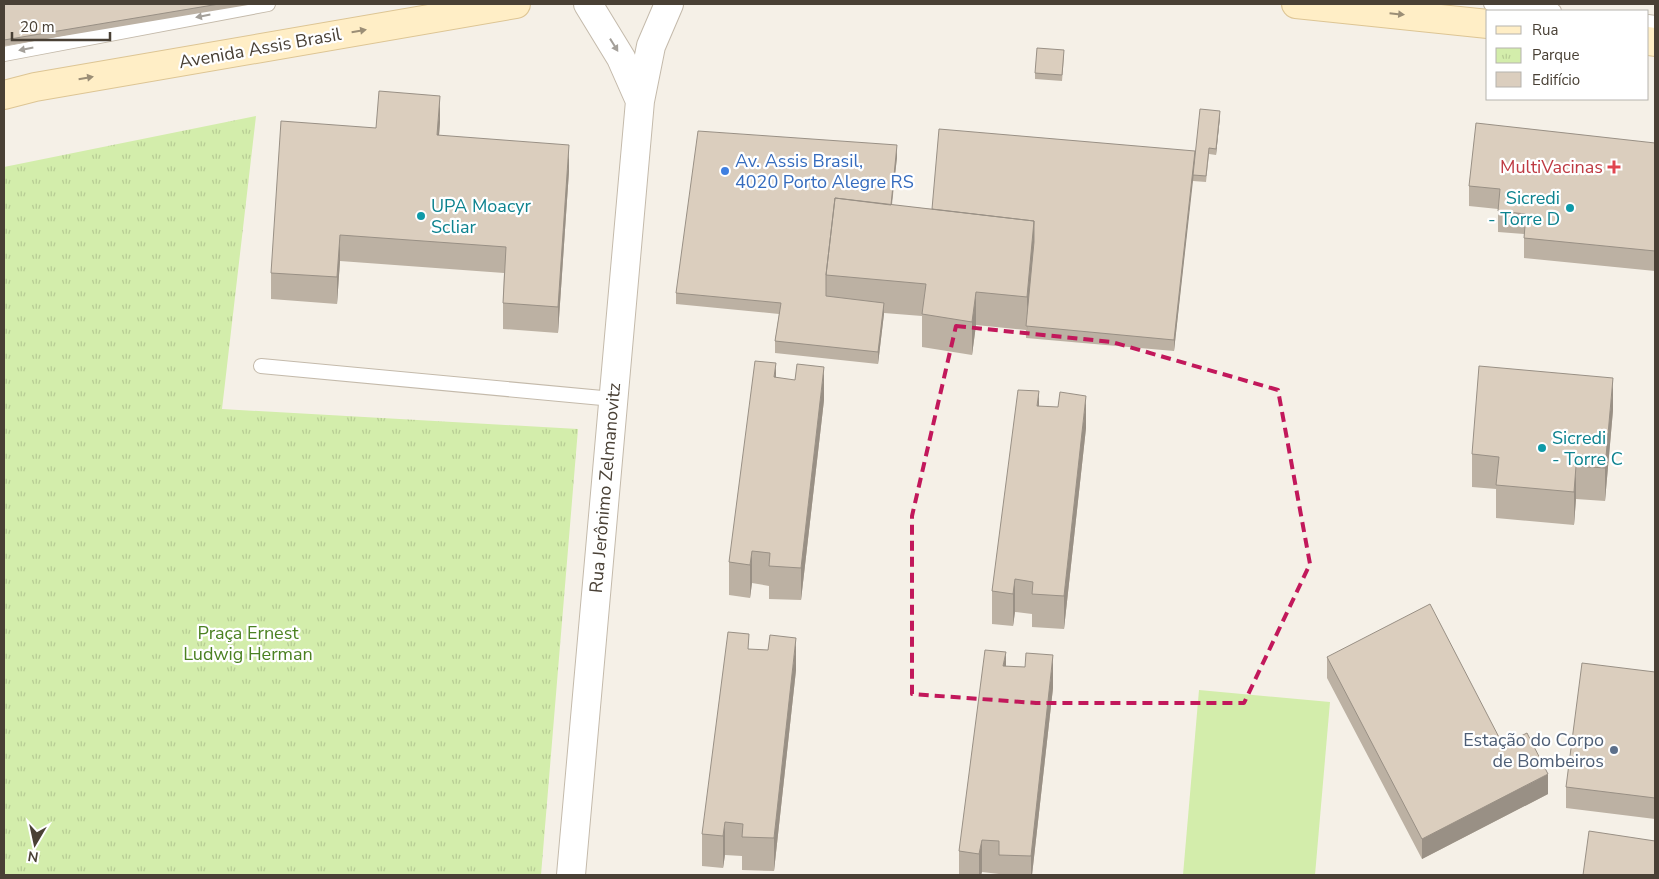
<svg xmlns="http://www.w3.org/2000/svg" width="1659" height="879" viewBox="0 0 1659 879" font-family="'Nunito Sans',sans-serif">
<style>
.grass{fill:#d3edab}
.park{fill:url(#park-tufts)}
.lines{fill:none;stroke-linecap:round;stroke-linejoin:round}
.service-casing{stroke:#c4baab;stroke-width:16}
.minor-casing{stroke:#c4baab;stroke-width:30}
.secondary-casing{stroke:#ddc594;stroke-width:30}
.service{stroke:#fff;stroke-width:14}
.minor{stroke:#fff;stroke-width:28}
.secondary{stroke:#ffeec6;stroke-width:28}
.wall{fill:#bcb1a3}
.shaded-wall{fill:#999085}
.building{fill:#dbcebe;stroke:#999085}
.oneway{fill:#9b8e76}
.oneway2{fill:#a4a09a}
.marked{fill:none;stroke:#c2185b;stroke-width:4;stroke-dasharray:10 6;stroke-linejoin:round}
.health-dot{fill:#e0444e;stroke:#fff;stroke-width:2}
.shop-dot{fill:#3f7fe0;stroke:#fff;stroke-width:2}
.culture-dot{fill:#0f9aa8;stroke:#fff;stroke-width:2}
.service-dot{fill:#5c6f8a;stroke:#fff;stroke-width:2}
.labels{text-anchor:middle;stroke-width:4.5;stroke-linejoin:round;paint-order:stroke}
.street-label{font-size:18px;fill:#494035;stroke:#fff}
.shop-label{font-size:18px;fill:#366cbe;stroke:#fff;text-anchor:start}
.health-label{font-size:18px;fill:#be3a42;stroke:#fff;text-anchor:end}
.culture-label{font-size:18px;fill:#0d838f;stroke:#fff;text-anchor:start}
.park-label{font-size:18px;fill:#4b8122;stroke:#fff}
.service-label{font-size:18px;fill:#4e5e75;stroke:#fff;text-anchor:end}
</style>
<defs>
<pattern id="park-tufts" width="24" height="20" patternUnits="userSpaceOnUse" patternTransform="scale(1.25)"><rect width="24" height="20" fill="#d3edab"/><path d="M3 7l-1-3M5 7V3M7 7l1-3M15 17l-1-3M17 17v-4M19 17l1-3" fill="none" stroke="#b7cc94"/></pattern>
</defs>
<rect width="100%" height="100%" fill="#f5f0e7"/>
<!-- grass -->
<path class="grass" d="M1199,690L1330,702L1315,875H1183Z"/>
<!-- park -->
<path class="park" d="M256,116L222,409L578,429L541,875H4V167Z"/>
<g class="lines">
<!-- service casing -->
<g class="service-casing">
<path id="service" d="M1491,4L1554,11
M1648,22L1655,23
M4,54L268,4
M261,366L613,399"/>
</g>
<!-- minor casing -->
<g class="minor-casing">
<path id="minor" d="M588,4L621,58L640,101
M571,875L640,101L651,46L669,4"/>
</g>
<!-- secondary casing -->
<g class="secondary-casing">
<path id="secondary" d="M1296,4L1488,24
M1648,41L1655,42
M4,95L35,87L516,4"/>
</g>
<!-- service -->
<use href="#service" class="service"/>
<!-- minor -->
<use href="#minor" class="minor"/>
<!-- secondary -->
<use href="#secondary" class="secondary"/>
</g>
<!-- wall -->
<path class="wall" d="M4,4H254L4,46Z
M1064,56L1062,81L1035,79V73Z
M1220,117L1216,155L1209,154L1206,182L1193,181V175L1174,351L1026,338V330L976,325L972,355L922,347V316L884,313L878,364L775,353V341L779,314L676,304V293L897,157L892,205L932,209L1195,161Z
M440,122L439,135L569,171L558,333L503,329V303L504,273L340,261L337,304L271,299V273L376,128Z
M1655,143V271L1524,258V234L1498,232V209L1469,206V186Z
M776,377L824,400L801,600L769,599V586L752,583L750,598L729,595V562Z
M1039,406L1086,428L1064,629L1032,627V614L1015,612L1013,626L992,624V591Z
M1613,410L1605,501L1576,499L1574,525L1496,518V489L1472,487V454Z
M749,649L796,670L774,871L742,870V856L725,855L723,868L702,866V834Z
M1327,657L1548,794L1422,859L1327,678Z
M1006,666L1053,688L1032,875H999V874L982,872L981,875H959V851Z
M1655,672V819L1566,808V787Z"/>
<!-- shaded-wall -->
<path class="shaded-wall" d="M440,96V122L437,162V135Z
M1220,111V117L1216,155V149Z
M569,145V171L558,333V307Z
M897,145V157L888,236V224Z
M1195,151V163L1174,351V340Z
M1034,221V253L1027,330V297Z
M340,235V261L337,304V277Z
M976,292V325L972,355V322Z
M884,303V314L878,364V352Z
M776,363V395L774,377Z
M824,367V400L801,600V568Z
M1613,378V410L1605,501V468Z
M1039,391V424L1037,406Z
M1086,396V428L1064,629V596Z
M1576,466V499L1574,525V492Z
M752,551V583L750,598V565Z
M1015,579V612L1013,626V594Z
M796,638V670L774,871V838Z
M1006,652V684L1003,666Z
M1053,655V688L1032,875H1031V856Z
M1548,774V794L1422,859V839Z
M725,822V855L723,868V836Z
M982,840V872L981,875H979V854Z"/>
<!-- building -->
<path class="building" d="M4,4H219L4,40Z
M1037,48L1064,50L1062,75L1035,73Z
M379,91L440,96L437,135L569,145L558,307L503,303L506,247L340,235L337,277L271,273L281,121L376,128Z
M1200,109L1220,111L1216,149L1209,148L1206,176L1193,175Z
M1476,123L1655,143V251L1524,238L1526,214L1498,211L1500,189L1469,186Z
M939,129L1195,151L1174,340L1026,326L1034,242V221L932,209Z
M698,131L897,145L891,205L835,198L826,275V296L884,303L878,352L775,341L781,303L676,293Z
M835,198L1034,221L1027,297L976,292L972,322L922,314L926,284L826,275Z
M755,361L776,363L774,377L795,380L797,364L824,367L801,568L769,566L770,553L752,551L750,565L729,562Z
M1479,366L1613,378L1605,468L1576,466L1574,492L1496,485L1499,457L1472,454Z
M1018,390L1039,391L1037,406L1058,407L1060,392L1086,396L1064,596L1032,594L1033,582L1015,579L1013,594L992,591Z
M1430,604L1503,745L1527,733L1548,774L1422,839L1327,657Z
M728,632L749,634L748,649L768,650L770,635L796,638L774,838L742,837L743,824L725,822L723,836L702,834Z
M985,650L1006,652L1003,666L1025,667L1026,653L1053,655L1031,856L999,855V841L982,840L979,854L959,851Z
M1582,663L1655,672V798L1566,787Z
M1589,831L1655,841V875H1583Z"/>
<!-- one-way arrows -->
<defs><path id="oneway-solid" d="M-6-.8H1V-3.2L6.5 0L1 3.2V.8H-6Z" transform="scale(1.25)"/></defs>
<g class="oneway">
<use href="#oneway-solid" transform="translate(1397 14) rotate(6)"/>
<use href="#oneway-solid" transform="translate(359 31) rotate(-10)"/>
<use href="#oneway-solid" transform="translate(86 78) rotate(-10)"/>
</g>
<g class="oneway2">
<use href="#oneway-solid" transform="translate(203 16) rotate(169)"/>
<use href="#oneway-solid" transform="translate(614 45) rotate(58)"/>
<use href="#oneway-solid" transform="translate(26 49) rotate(169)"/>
</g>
<!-- marked area -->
<path class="marked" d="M956,326L1112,342L1278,390L1310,564L1244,703H1036L912,694V516Z"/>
<!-- markers -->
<path class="health-dot" d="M1611.5 159.5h5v5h5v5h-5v5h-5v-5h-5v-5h5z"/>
<circle class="shop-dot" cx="725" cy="171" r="5"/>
<g class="culture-dot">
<circle cx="1570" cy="208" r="5"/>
<circle cx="421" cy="216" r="5"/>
<circle cx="1542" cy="448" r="5"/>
</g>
<circle class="service-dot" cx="1614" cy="750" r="5"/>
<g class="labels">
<!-- street labels -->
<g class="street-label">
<text transform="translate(260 48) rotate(-10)" y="6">Avenida Assis Brasil</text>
<text transform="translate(605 488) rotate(-85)" y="6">Rua Jerônimo Zelmanovitz</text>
</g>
<!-- shop labels -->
<g class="shop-label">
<text x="735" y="167">Av. Assis Brasil,<tspan x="735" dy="21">4020 Porto Alegre RS</tspan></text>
</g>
<!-- health labels -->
<g class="health-label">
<text x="1603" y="173">MultiVacinas</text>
</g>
<!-- culture labels -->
<g class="culture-label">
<text x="1560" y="204" text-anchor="end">Sicredi<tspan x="1560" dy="21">- Torre D</tspan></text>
<text x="431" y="212">UPA Moacyr<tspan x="431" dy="21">Scliar</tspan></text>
<text x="1552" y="444">Sicredi<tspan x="1552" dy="21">- Torre C</tspan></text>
</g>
<!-- park labels -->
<g class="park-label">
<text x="248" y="639">Praça Ernest<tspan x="248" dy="21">Ludwig Herman</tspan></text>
</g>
<!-- service labels -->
<g class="service-label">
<text x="1604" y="746">Estação do Corpo<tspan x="1604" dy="21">de Bombeiros</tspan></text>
</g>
</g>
<!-- border -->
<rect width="1659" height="879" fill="none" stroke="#494035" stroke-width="10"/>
<!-- legend -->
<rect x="1486" y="10" width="162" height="90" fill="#ffffff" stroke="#b6b3ae"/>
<rect x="1496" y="26" width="25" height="8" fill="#ffeec6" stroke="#b6b3ae"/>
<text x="1532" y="35" font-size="15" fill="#494035">Rua</text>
<rect x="1496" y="48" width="25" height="15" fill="url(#park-tufts)" stroke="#b6b3ae"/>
<text x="1532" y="60" font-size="15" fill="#494035">Parque</text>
<rect x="1496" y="72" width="25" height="15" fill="#dbcebe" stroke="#b6b3ae"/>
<text x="1532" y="85" font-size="15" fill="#494035">Edifício</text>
<!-- north arrow -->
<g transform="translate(35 844) rotate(189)" stroke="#ffffff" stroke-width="4" paint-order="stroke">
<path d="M0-4L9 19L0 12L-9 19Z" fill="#494035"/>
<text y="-8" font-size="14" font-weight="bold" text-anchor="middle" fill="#494035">N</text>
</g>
<!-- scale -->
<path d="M12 32v8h98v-8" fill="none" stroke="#494035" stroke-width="2.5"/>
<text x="20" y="32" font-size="15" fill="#494035" stroke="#ffffff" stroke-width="4" paint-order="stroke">20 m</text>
</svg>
